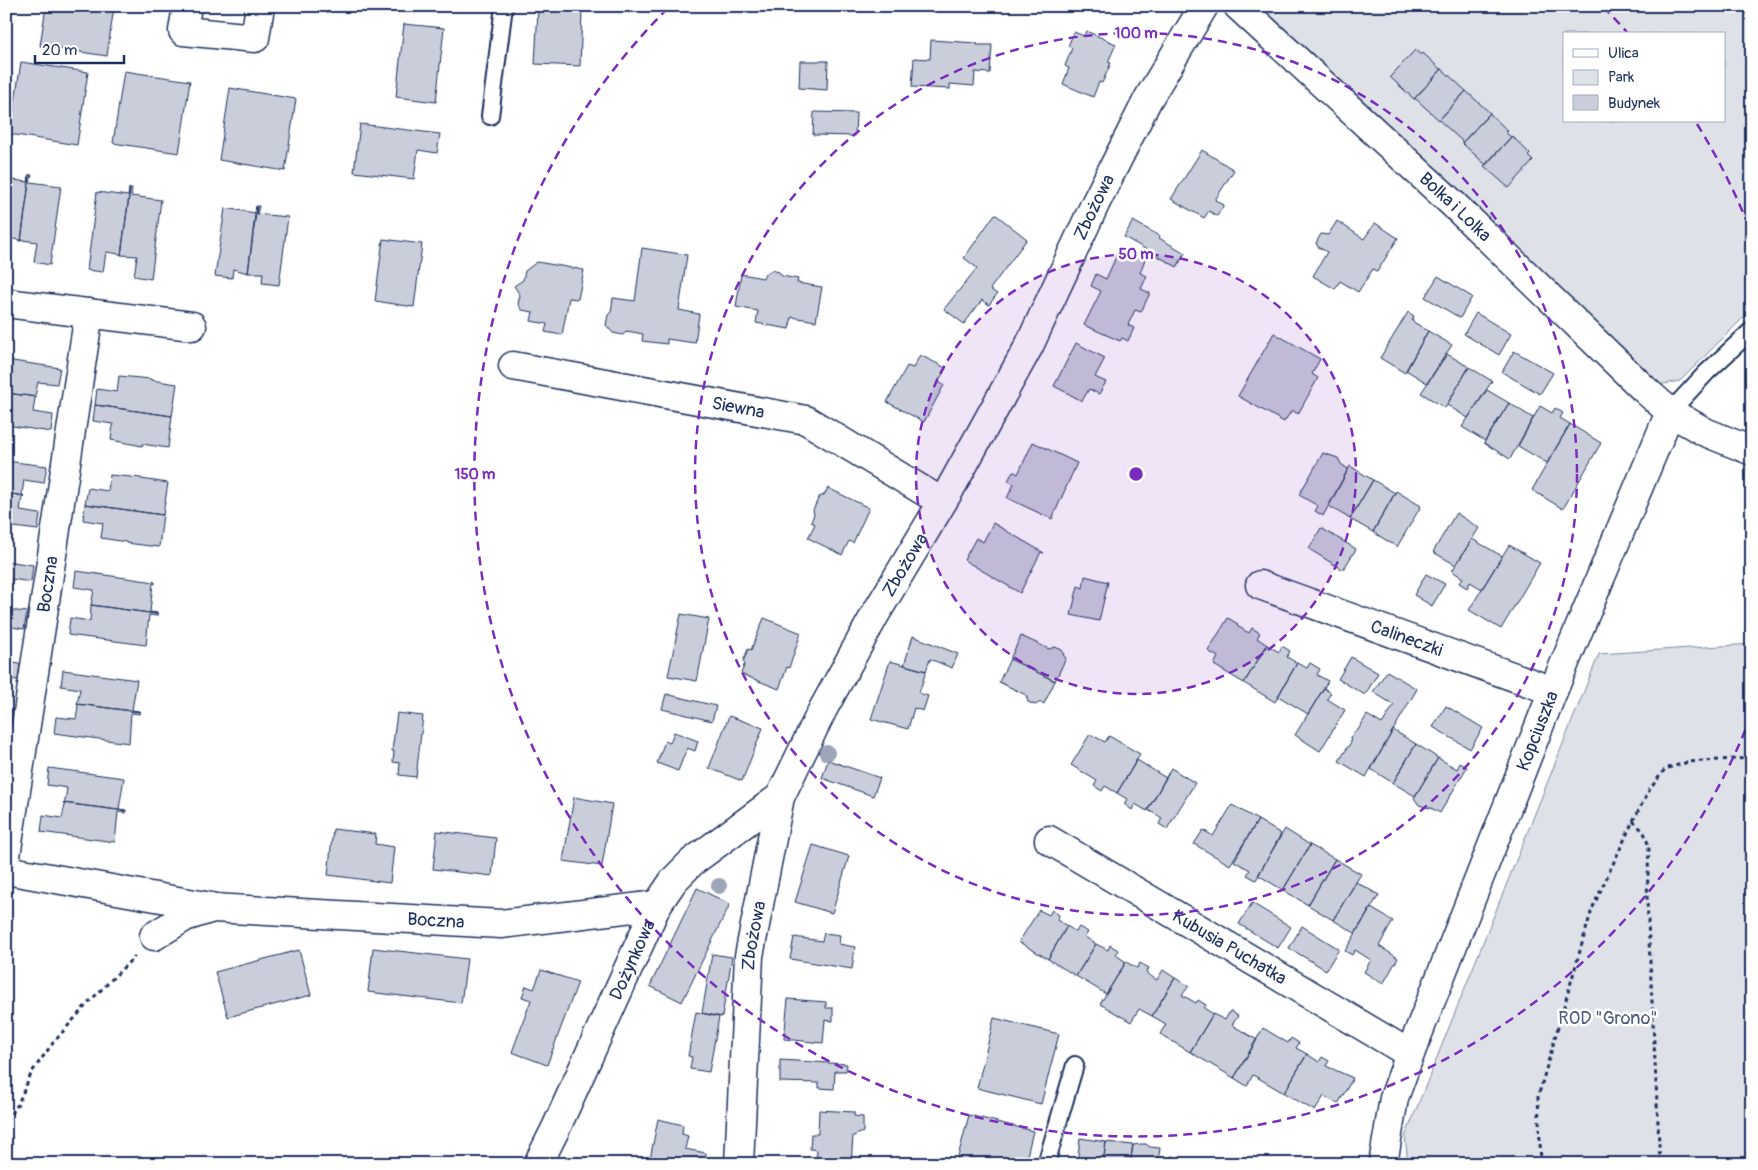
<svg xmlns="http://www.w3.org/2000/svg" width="1758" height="1170" viewBox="0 0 1758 1170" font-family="Pangolin,sans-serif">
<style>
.green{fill:#dee1e7;stroke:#7c88a2;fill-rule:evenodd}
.building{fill:#caceda;stroke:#1b2f5e}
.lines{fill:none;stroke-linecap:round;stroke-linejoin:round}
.service-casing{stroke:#1b2f5e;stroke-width:20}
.minor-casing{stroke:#1b2f5e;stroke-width:31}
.path{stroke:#1b2f5e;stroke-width:3;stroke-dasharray:4 4;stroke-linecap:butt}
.service{stroke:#fff;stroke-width:16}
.minor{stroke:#fff;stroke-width:28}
.tree{fill:#9da5b9}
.ring{fill:none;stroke:#7b2cbf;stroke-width:2.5;stroke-dasharray:9 6}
.labels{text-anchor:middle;stroke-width:5;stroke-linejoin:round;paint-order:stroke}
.street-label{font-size:18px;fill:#1b2f5e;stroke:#fff}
.park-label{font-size:18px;fill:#4c5c80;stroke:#fff}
.centre{fill:#7b2cbf;stroke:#fff;stroke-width:2.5}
.ring-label{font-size:15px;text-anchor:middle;font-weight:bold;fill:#7b2cbf;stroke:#fff;stroke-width:5;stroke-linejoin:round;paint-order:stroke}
</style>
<rect width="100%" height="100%" fill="#fff"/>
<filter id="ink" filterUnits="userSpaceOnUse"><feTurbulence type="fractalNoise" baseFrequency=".02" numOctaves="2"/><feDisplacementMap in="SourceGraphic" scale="10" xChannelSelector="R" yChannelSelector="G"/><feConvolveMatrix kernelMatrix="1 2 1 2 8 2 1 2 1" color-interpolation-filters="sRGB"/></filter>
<g filter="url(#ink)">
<!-- green -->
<path class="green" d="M1259,6H1752V309L1680,381L1658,385ZM1564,34H1724V121H1564Z
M1752,644V1164H1408L1405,1137L1599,654Z"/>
<!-- building -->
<path class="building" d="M46,6H114L107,56L40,46Z
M629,6H668V9L629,7Z
M538,9L582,11L580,66L535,64Z
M404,24L444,28L436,102L396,97Z
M1086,31L1116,44L1108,62L1111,63L1102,83L1099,82L1093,97L1063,84L1069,68L1065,66L1072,48L1068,46L1074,32L1084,36Z
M931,40L977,43V45H992L990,73L975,72L974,86L950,84V89L912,87L914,58L930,59Z
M1415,50L1421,55L1423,53L1440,69H1442L1414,99L1390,77Z
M800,61H828L827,90L799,88Z
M21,62L88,72L77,145L10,134Z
M1442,69L1466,91L1439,120L1416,99H1414Z
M124,71L190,81L179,153L113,143Z
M230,88L296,99L285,171L219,160Z
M1466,91L1490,113L1462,143V141L1439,120Z
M814,112L856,113L855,136L813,135Z
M1490,113V114L1508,131L1505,132L1511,137L1486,165L1462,143Z
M360,124L440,134L437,153L418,150L414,179L354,172Z
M1512,136L1530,154L1528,156L1533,161L1509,188L1484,166Z
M1202,150L1234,170L1215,200L1224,205L1217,216L1209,211L1204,218L1171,199Z
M29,174L30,175L21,241H20V240L6,238V179L28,182Z
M30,175H32L30,182L61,186L50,265L34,262L37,242L22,240L21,241Z
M129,188L130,189L121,255L120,254L106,252L103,272L87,270L97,192L128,196Z
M130,189H132L131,196L161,200L151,279L134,276L137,256L121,255Z
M256,206L248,273L233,269L232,278L215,276L225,208L255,213Z
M257,206H259L257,214L288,217L279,285L262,283L263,273H248Z
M995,214L1027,239L990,289L997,294L989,305L982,300L964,324L944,309L977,268L964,258Z
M1133,221L1160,236L1159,238L1185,253L1177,267L1124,237Z
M1337,221L1364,239L1375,223L1398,238L1377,272L1373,269L1358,292L1340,281L1335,289L1313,276L1327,252L1318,247L1316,243L1321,234L1328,235Z
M383,239L422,244L414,307L375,301Z
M642,248L687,255L679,310L699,314L695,343L667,339V344L642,341L643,334L627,331L623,335L613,333L606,325L608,315L611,312L613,298L635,301Z
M1120,248L1145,259L1140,273L1147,276L1141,289L1150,293L1141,312L1135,310L1128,325L1134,328L1128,341L1122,338L1120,341L1084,325L1101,291L1091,286L1096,274L1106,279Z
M537,262L584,270L578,299L569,298L562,335L545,332L547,324L531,321L533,312L522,310L518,304L520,295L514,286L523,280L525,271Z
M771,270L779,272L782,276L798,279L797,283L822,287L816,321L792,317L789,329L756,323L758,311L736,307L741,274L763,278L765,274H767Z
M1438,276L1472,297L1460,318L1425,297Z
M1408,312L1414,316L1412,321L1428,331L1405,373L1380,358Z
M1476,313L1511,334L1499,355L1464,334Z
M1428,331L1452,345L1427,383L1406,370Z
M1274,333L1320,359L1312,374L1318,378L1298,414L1292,410L1284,422L1238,396Z
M1076,343L1105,358L1095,377L1106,382L1099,394L1089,389L1082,401L1054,386Z
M1514,351L1553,373L1540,394L1502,372Z
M1447,354L1469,367L1445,408L1421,393Z
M920,355L946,368L938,382L944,385L924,422L887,402L907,366L913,368Z
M6,360L60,368L57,384L38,382L35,396L37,397L6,393Z
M1469,367L1492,381L1468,418L1447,405Z
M119,376L151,379V380L177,384L172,416L95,405L97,389L117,392Z
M1487,390L1509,403L1485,441L1462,427Z
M6,393L37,397L35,398L33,412L53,415L51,432L6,425Z
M1509,403L1533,418L1510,459L1484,443Z
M95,405L172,416L168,448L142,444V446L111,440L113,424L93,421Z
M1540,406L1552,413L1555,408L1563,413L1560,418L1570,424L1547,463L1518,446Z
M1570,424L1601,443L1563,509L1532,490Z
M1033,442L1077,463L1052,519L1007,498L1014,484L1008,481L1013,471L1018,474Z
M1323,453L1338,458L1341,464L1348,469L1323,516L1315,511L1318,506L1299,495Z
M6,461L47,466L44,483L24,480L22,494L24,496L6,493Z
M1350,466L1373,480L1350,519L1329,506Z
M110,475L141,478V479L168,483L163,515L85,504L88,488L108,491Z
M1373,480L1395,493L1373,532L1350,519Z
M828,488L869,508L853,543L849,541L842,555L808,538L815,524L811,522L814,514L813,510L819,497L824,495Z
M1396,491L1421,506L1397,547L1373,532Z
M6,493L24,496L22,497L20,511L40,514L38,530L6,526Z
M85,504L163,515L159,547L126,543V542L101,538L103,523L83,520Z
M1456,513L1479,528L1456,565L1433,552Z
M993,523L1044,553L1041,552L1020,593L964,560L976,538L983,542Z
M1321,528L1356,549L1343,570L1309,549Z
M1472,539L1502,556L1482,589L1470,582L1467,588L1459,583L1463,578L1452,571Z
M1509,545L1540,563L1501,629L1469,610Z
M6,561L33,565L31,582L11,579L10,594H6Z
M76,571L155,582V584L153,583L150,612L158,613L157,614L91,605L94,590L74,587Z
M1426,574L1445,584L1432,606L1414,595Z
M1085,576L1108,582L1099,621L1071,615L1078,586L1083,588Z
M6,594H10L7,610L27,612L24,629L6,626Z
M91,605L157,614V616L149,615L146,645L68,635L70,618L90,621Z
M681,614L709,619L697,681L668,676Z
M764,618L801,633L789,668L787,667L779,689L741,674L745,663L743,662L748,649L751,650Z
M1228,618L1238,624L1237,626L1249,633L1252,628L1260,633L1257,638L1267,645L1244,683L1214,665L1218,657L1208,651Z
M913,636L958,654L952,668L930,659L926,671L904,665Z
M1021,636L1049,649L1055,647L1062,650L1064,656L1066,658L1055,681L1010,659Z
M1267,645L1279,652L1282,646L1290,651L1287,657L1297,663L1275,702L1244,683Z
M1351,657L1378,673L1365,695L1338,679Z
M1010,659L1055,681L1044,704L1041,702L1035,705L1028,702L1026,695L999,682Z
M890,661L926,671L919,693L928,696L923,711L914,708L908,729L871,719Z
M6,662L20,664L18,680L6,679Z
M1297,663L1307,668L1310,663L1320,669L1317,675L1328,681L1308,714L1278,696Z
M63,670L137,680L132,710L139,711L140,712L77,704L80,689L61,686Z
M1387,671L1417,689L1366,777L1339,761L1351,742L1350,738L1355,731L1358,730L1367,715L1382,724L1394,705L1373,692Z
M1324,688L1331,693L1327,699L1345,710L1320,751L1295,735Z
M666,694L716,706L712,721L662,709Z
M77,704L140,712L139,714L131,713L129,743L54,733L56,717L76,719L78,706Z
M1446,706L1483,728L1470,749L1433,727Z
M6,710L13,711L11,728L6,727Z
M397,713L423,716L416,777L399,775L400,763L393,762L394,751H392Z
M729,716L763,728L742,781L709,768Z
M1393,730L1416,744L1393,783L1371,769Z
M674,732L698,741L695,751L687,748L678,771L657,763L665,741L670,743Z
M1090,734L1105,742L1109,736L1140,754L1117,793L1105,786L1102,791L1094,786L1097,781L1071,765Z
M1416,744L1438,758L1415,796L1393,783Z
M1438,758L1457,769L1460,763L1467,767L1440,813L1431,808L1425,807L1419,805L1414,798Z
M828,760L880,778L873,796L822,778Z
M1137,760L1166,778L1147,811L1135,804L1132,810L1124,804L1127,799L1117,793Z
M49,768L124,778L119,809L126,810V811L63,803L65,801L67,788L47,785Z
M1171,768L1195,783L1167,829L1159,824L1162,818L1148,810Z
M574,797L612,804L602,866L563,861Z
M63,803L126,811L125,813L118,812L115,842L41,832L43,815L62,818L65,804Z
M1232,805L1258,820L1230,865L1194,844L1203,830L1213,836Z
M1258,820L1281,834L1256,880L1247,875L1250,870L1234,861Z
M333,829L376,834L375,844L394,847L390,883L328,875Z
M1285,829L1310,845L1283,890L1258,875Z
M437,831L496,838L492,876L433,869Z
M813,845L849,856L832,913L795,902Z
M1310,845L1335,859L1308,905L1283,890Z
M1335,859L1361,874L1333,920L1308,905Z
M1356,882L1379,895L1355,933L1333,920Z
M697,888L730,904L682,1002L650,986Z
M1252,903L1291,927L1278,948L1239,924Z
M1371,908L1393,921L1379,946L1398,958L1383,984L1364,972L1371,960L1355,950L1352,955L1345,951Z
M1039,910L1049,915L1052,910L1059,915L1057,920L1067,926L1048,959L1019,942Z
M1067,926L1076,932L1079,927L1088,932L1085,937L1096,944L1076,976L1048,959Z
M1302,926L1339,949L1326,970L1289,948Z
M824,933L840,935L839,944L855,947L852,969L790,959L794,937L822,941Z
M1096,944L1108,950L1110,945L1118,950L1116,955L1126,962L1106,994L1076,976Z
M373,948L467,959L461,1003L368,992Z
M299,950L311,995L228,1017L215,972Z
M712,954L732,957L722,1017L702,1013Z
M1126,962L1137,968L1140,963L1149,968L1146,973L1157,980L1163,970L1175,978L1152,1016L1139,1009L1131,1022L1100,1004Z
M541,970L578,982L547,1065L512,1052L531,1000L522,997L526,986L534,989Z
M1175,978L1189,986L1182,995L1196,1003L1198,1000L1206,1005L1204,1008L1213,1014L1190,1052L1160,1034L1166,1024L1152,1016Z
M788,999L826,1002V1008H833V1021L825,1020L823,1043L784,1039Z
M1230,1011L1238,1016L1232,1025L1257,1040L1234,1078L1190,1052L1213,1014L1225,1020Z
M696,1012L719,1017L709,1072L690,1069L692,1057L688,1056Z
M994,1018L1059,1034L1041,1104L977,1088Z
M1263,1028L1288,1043L1291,1038L1299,1043L1296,1048L1307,1054L1284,1093L1253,1075L1247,1086L1234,1078Z
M1307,1054L1319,1062L1322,1057L1329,1061L1326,1066L1353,1078L1338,1104L1324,1096L1315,1111L1284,1093Z
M780,1060L847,1064L846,1071H835L834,1089L819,1088V1083L780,1082Z
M819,1110L854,1112V1116L863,1117V1132L853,1136L851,1164H816L817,1150L810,1149L811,1134H818Z
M969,1115L1033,1131L1025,1164H956Z
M658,1119L683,1125L682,1134L688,1136L685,1149L706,1153L705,1164H649Z
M1080,1138L1106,1142L1103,1164H1077Z
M1106,1142L1133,1145L1130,1164H1103Z
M1141,1144H1146L1150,1147L1160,1148L1158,1164H1130L1133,1145Z
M1172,1156L1184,1161V1164H1158L1159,1157L1168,1159Z
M1192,1159H1197L1201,1163L1209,1164H1184V1161Z"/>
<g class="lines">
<!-- service casing -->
<g class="service-casing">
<path id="service" d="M490,116L504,6
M1670,412L1706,373L1752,330
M1046,1164L1075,1065"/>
</g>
<!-- minor casing -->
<g class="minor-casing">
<g id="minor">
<path d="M187,6L183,31L255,38L260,6"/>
<path id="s1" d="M1238,6L1452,203L1644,389L1670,412L1705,432L1752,451"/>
<path d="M6,303L192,326"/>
<path id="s2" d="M513,366L806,420L942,502"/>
<path id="s3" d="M1260,585L1553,691"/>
<path id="s4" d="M1049,840L1410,1054"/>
<path id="s5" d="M6,856L89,313"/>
<path d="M6,870L211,907"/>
<path id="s6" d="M154,936L185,917L213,908L501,924L657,905"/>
<path id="s7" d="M538,1164L556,1128L657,905L674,880L692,862L780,797"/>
<path id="s8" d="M739,1164L749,956L780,797L823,709L876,613L949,491L1029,346L1096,202L1148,99L1204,6"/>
<path id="s9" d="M1383,1164L1394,1098L1410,1054L1553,691L1670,412"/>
</g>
</g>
<!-- path -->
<path class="path" d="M1633,821L1644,832L1649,847L1647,900L1660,1164
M6,1120L17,1106L32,1072L53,1043L88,1003L135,956
M1541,1164L1538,1097L1592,909L1633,821L1650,789L1665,769L1688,762L1752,758"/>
<!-- service -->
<use href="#service" class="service"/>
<!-- minor -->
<use href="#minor" class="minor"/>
</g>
<!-- trees -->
<g class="tree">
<circle cx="827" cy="753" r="8"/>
<circle cx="719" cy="886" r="8"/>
</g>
</g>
<!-- distance rings -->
<circle cx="1136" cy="474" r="220" fill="#7b2cbf" fill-opacity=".12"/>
<g class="ring">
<circle cx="1136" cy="474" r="220"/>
<circle cx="1136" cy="474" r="441"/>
<path d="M1751 716A661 661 0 1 1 669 7M1603 7A661 661 0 0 1 1627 32M1697 124A661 661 0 0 1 1751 232"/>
</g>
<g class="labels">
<!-- street labels -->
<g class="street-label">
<text dy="6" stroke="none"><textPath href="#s8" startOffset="1039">Zbożowa</textPath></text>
<text dy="6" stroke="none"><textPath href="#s1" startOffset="296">Bolka i Lolka</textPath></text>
<text dy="6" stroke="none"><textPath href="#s2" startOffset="229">Siewna</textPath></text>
<text dy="6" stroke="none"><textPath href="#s8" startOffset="634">Zbożowa</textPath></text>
<text dy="6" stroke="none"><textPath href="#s5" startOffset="275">Boczna</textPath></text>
<text dy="6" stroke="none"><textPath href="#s3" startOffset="156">Calineczki</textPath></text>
<text dy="6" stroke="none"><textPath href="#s9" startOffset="461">Kopciuszka</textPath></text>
<text dy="6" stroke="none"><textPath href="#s6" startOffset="289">Boczna</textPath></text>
<text dy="6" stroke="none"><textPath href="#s8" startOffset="229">Zbożowa</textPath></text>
<text dy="6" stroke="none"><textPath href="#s4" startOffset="210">Kubusia Puchatka</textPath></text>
<text dy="6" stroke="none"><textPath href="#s7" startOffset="225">Dożynkowa</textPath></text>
</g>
<!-- park labels -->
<g class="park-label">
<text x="1608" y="1024">ROD "Grono"</text>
</g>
</g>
<circle cx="1136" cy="474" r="8" class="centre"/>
<g class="ring-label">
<text x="1136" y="38">100 m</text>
<text x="1136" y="259">50 m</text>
<text x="475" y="479">150 m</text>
</g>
<!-- margin -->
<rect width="1758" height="1170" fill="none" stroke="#fff" stroke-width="25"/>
<rect x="12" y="12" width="1733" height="1145" fill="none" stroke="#1b2f5e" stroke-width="2" filter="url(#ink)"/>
<!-- legend -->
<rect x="1563" y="32" width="162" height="90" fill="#ffffff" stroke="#a4acbf"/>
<rect x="1573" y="49" width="25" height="8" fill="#ffffff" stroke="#a4acbf"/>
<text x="1608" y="58" font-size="15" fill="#1b2f5e">Ulica</text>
<rect x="1573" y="70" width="25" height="15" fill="#dee1e7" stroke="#a4acbf"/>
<text x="1608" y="82" font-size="15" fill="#1b2f5e">Park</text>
<rect x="1573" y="95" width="25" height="15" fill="#caceda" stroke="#a4acbf"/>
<text x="1608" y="108" font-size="15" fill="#1b2f5e">Budynek</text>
<!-- scale -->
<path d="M35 55v8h89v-8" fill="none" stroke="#1b2f5e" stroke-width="2.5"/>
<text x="42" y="55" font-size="15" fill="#1b2f5e" stroke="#ffffff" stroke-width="4" paint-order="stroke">20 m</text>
</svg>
